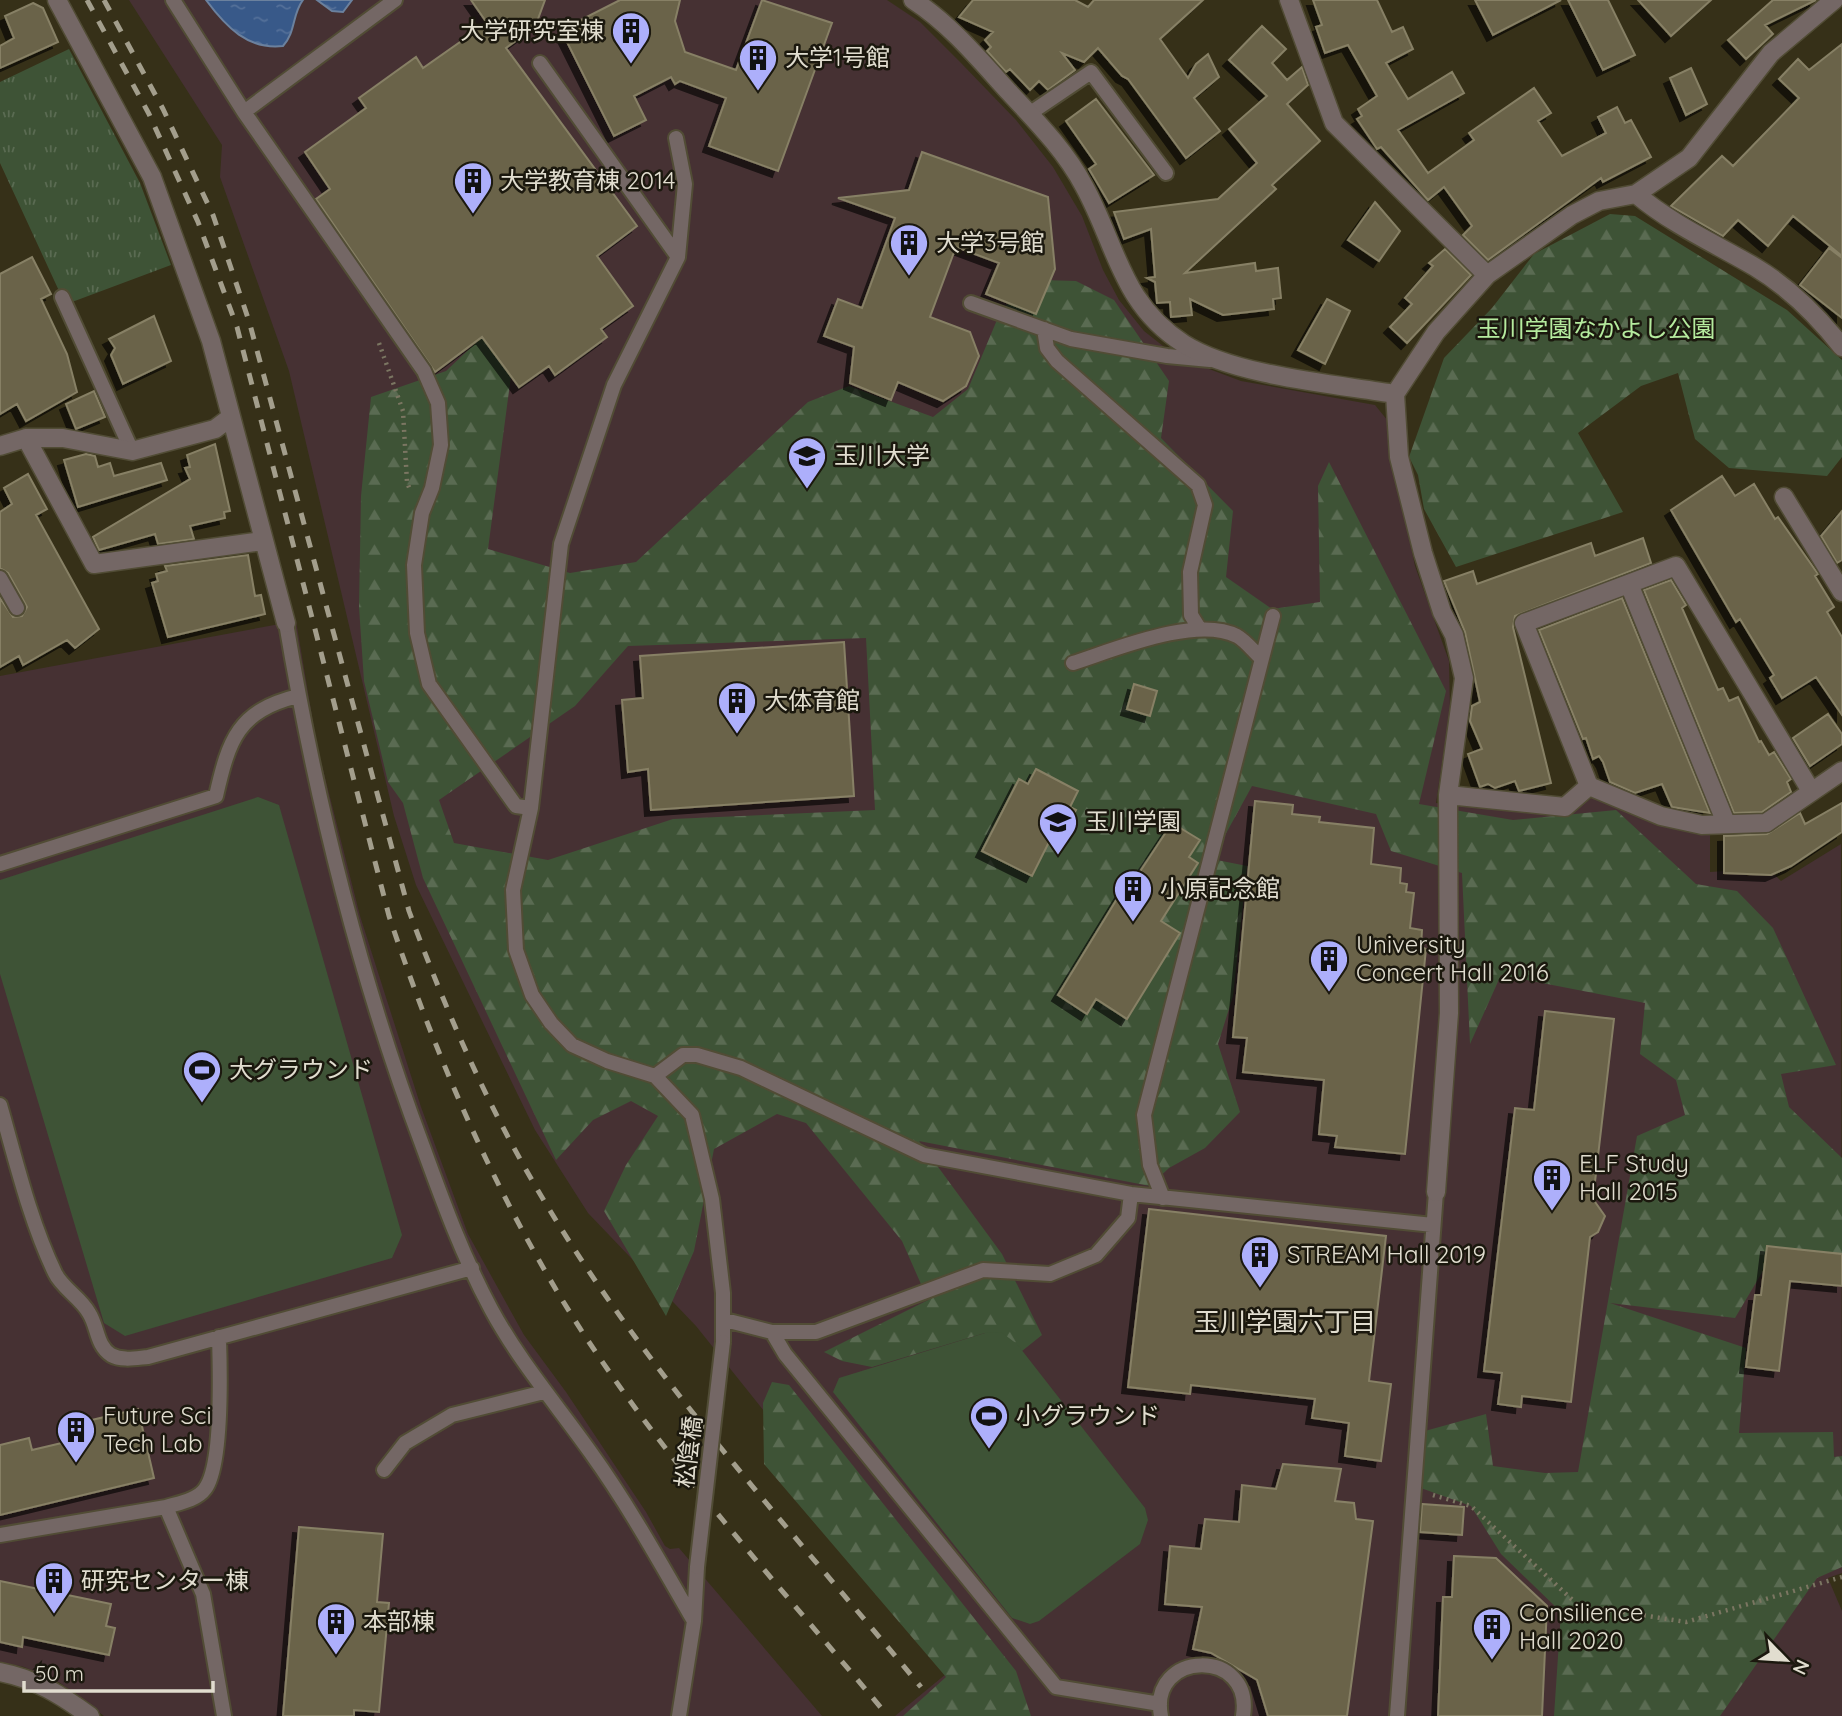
<svg xmlns="http://www.w3.org/2000/svg" width="1842" height="1716" viewBox="0 0 1842 1716" font-family="Quicksand,'Noto Sans JP',sans-serif">
<style>
.education{fill:#463133}
.grass{fill:url(#grass-tufts)}
.forest{fill:url(#forest-firs);fill-rule:evenodd}
.pitch{fill:#3e5336}
.water{fill:url(#water-ripples);stroke:#6b819e;stroke-width:2}
.building{fill:#6a634a;stroke:#878065;stroke-width:2;filter:url(#shadow)}
.lines{fill:none;stroke-linecap:round;stroke-linejoin:round}
.lane-casing{stroke:#514c35;stroke-width:18}
.street-casing{stroke:#514c35;stroke-width:21}
.path{stroke:#7b7662;stroke-width:4.5;stroke-dasharray:2 5;stroke-linecap:butt}
.lane{stroke:#746765;stroke-width:14}
.street{stroke:#746765;stroke-width:18}
.rail{stroke:#a39e8c;stroke-width:5;stroke-dasharray:12 12;stroke-linecap:butt}
.lane-bridge-casing{stroke:#514c35;stroke-width:18;stroke-linecap:butt}
.lane-bridge{stroke:#746765;stroke-width:14}
.labels{text-anchor:middle;stroke-width:5;stroke-linejoin:round;paint-order:stroke}
.poi-label{font-size:24px;fill:#e1ddcf;stroke:#1b180e;text-anchor:start}
.park-label{font-size:24px;fill:#b5eb9e;stroke:#1b180e}
.street-label{font-size:24px;fill:#e1ddcf;stroke:#1b180e}
.neighbourhood-label{font-size:26px;fill:#e1ddcf;stroke:#1b180e}
</style>
<defs>
<pattern id="grass-tufts" width="24" height="20" patternUnits="userSpaceOnUse" patternTransform="scale(1.75)"><rect width="24" height="20" fill="#3e5336"/><path d="M3 7l-1-3M5 7V3M7 7l1-3M15 17l-1-3M17 17v-4M19 17l1-3" fill="none" stroke="#5a6b52"/></pattern>
<pattern id="forest-firs" width="22" height="20" patternUnits="userSpaceOnUse" patternTransform="scale(1.75)"><rect width="22" height="20" fill="#3e5336"/><path d="M5 1l3.5 6h-7zM16 11l3.5 6h-7z" fill="#5a6b52"/></pattern>
<pattern id="water-ripples" width="26" height="14" patternUnits="userSpaceOnUse" patternTransform="scale(1.75)"><rect width="26" height="14" fill="#385989"/><path d="M2 4q2-2 4 0t4 0M15 11q2-2 4 0t4 0" fill="none" stroke="#547099"/></pattern>
<filter id="shadow"><feDropShadow dx="-6" dy="6" stdDeviation="0" flood-color="#0009"/></filter>
</defs>
<rect width="100%" height="100%" fill="#363018"/>
<!-- education -->
<path class="education" d="M129,0H887L920,22L962,64L1016,120L1053,167L1082,216L1103,270L1119,300L1144,331L1177,357L1241,381L1375,405L1388,421L1393,462L1415,566L1449,661L1450,710L1436,803L1568,815L1593,797L1710,830V872L1768,868L1781,881L1841,844L1842,1573L1828,1578L1842,1611V1716H895L963,1660L696,1326L588,1213L535,1130L416,885L394,816L289,371L220,177L222,145Z
M296,621L317,746L360,916L421,1107L468,1234L524,1335L566,1392L646,1512L665,1546L670,1549L679,1548L822,1716H104L60,1683L24,1667L0,1662V676Z"/>
<!-- grass -->
<path class="grass" d="M69,49L140,183L171,265L72,302L67,290L60,293L0,163V82Z"/>
<!-- forest -->
<path class="forest" d="M1610,214L1635,216L1787,310L1842,360V457L1827,476L1729,468L1695,439L1678,373L1641,386L1578,433L1623,512L1456,567L1424,509L1418,475L1409,457L1444,358L1492,308L1534,254Z
M1043,280L1076,281L1114,300L1169,381L1161,438L1233,511L1226,577L1272,609L1320,602L1318,486L1329,462L1446,691L1419,804L1513,820L1616,810L1696,884L1737,891L1773,928L1836,1065L1781,1074L1789,1107L1842,1158V1265L1773,1254L1735,1318L1610,1303L1746,1348L1739,1433L1833,1432L1834,1457L1842,1456V1567L1817,1578L1720,1716H1554L1561,1612L1501,1554L1471,1506L1418,1487L1425,1431L1486,1414L1493,1466L1545,1473L1578,1472L1637,1136L1685,1115L1676,1080L1640,1054L1645,1003L1501,975L1470,1044L1462,873L1391,851L1376,814L1252,786L1212,859L1247,866L1233,996L1218,1044L1240,1112L1205,1148L1169,1168L1150,1186L919,1141L1002,1254L1042,1335L1022,1351L985,1333L872,1367L842,1361L824,1352L928,1300L902,1241L806,1123L777,1114L714,1149L694,1251L666,1316L604,1211L626,1165L658,1116L631,1101L593,1120L556,1160L423,878L403,803L388,782L364,681L359,607L361,496L371,397L446,371L482,337L515,346L488,549L570,573L636,562L808,402L849,386L933,417L968,389L1002,308ZM866,638L875,810L673,819L548,860L454,843L439,800L575,706L628,646Z
M772,1382L789,1385L1016,1671L1031,1716H903L946,1677L764,1464L763,1403Z"/>
<!-- pitch -->
<path class="pitch" d="M258,797L279,805L402,1235L392,1258L125,1336L104,1323L0,974V880Z
M1001,1332L1017,1344L1145,1508L1148,1520L1140,1544L1039,1621L1030,1624L1012,1618L833,1392L839,1378L985,1333Z"/>
<!-- water -->
<path class="water" d="M206,0H303C292,14 296,32 283,46C248,50 226,27 206,0Z
M317,0H352L343,12L332,11Z"/>
<!-- building -->
<path class="building" d="M471,0H545L535,27L506,48L637,226L597,256L633,306L601,329L607,337L555,375L549,366L519,387L482,337L435,372L316,199L330,189L305,152L366,108L359,98L416,57L423,68L487,23Z
M620,0H680L675,21L685,52L736,70L762,0L832,23L778,171L709,146L726,98L680,81L675,84L671,77L634,96L646,120L614,136L561,30Z
M973,0H1075L1088,7L1094,0H1203L1160,39L1188,78L1196,64L1208,54L1219,77L1194,98L1220,131L1186,158L1128,79L1122,76L1098,48L1084,62L1062,53L1075,70L1048,90L1039,81L1030,90L1010,69L1006,72L987,51L991,47L985,40L993,32L959,17Z
M1313,0H1377L1392,32L1403,27L1413,49L1386,63L1408,99L1452,72L1464,93L1398,130L1428,173L1474,140L1469,133L1534,88L1551,113L1538,121L1562,156L1606,133L1598,117L1617,107L1625,123L1631,120L1651,157L1603,182L1601,178L1488,260L1463,235L1472,226L1444,187L1428,200L1381,147L1377,149L1357,119L1362,116L1358,109L1377,96L1348,45L1325,53L1316,27L1322,25Z
M1475,0H1561L1493,35Z
M1568,0H1608L1635,55L1603,70Z
M1638,0H1711L1671,36Z
M1773,0H1816L1765,25L1773,34L1746,59L1728,40Z
M33,3L43,8L58,42L0,68V46L14,38L5,16Z
M1262,26L1286,49L1272,63L1287,80L1302,67L1308,85L1287,104L1320,141L1272,185L1276,189L1185,273L1255,263L1256,271L1278,268L1281,298L1273,299L1274,309L1223,315L1190,299L1192,315L1171,317L1170,302L1157,303L1155,282L1147,278L1155,277L1151,229L1124,239L1114,212L1218,199L1257,163L1229,129L1267,96L1229,60Z
M1842,44V256L1793,216L1768,246L1738,220L1723,236L1671,206L1722,156L1733,166L1799,98L1779,79L1798,59L1809,70Z
M1691,68L1707,104L1686,115L1670,78Z
M1096,99L1154,175L1109,203L1089,169L1096,164L1066,121Z
M922,152L1048,197L1055,269L1036,314L986,294L999,263L956,247L930,317L970,332L979,356L966,386L943,401L898,382L891,400L850,383L854,347L824,336L838,299L862,308L895,218L838,198L909,190Z
M1375,202L1400,231L1379,261L1348,240Z
M1829,248L1842,258V318L1800,285Z
M1445,249L1471,275L1407,343L1390,327L1412,304L1405,298L1433,266L1429,263Z
M32,257L51,294L41,299L67,354L77,392L26,421L17,404L0,414V274Z
M1327,299L1350,311L1325,364L1298,350Z
M154,316L171,361L123,384L111,355L115,348L109,339Z
M94,391L105,417L76,429L66,404Z
M215,444L230,511L224,512L225,518L190,526L194,539L158,544L155,534L99,550L93,537L190,479L185,468L190,467L187,455Z
M86,454L95,456L98,467L110,463L114,476L161,463L167,480L78,507L64,460Z
M28,474L47,509L36,515L99,629L75,648L67,640L23,665L19,656L0,667V598L13,617L22,616L27,607L8,573L0,568V512L12,504L4,488Z
M1722,476L1735,496L1754,484L1775,519L1778,517L1818,574L1815,576L1834,607L1827,612L1842,637V715L1816,677L1782,698L1770,678L1774,675L1740,619L1736,622L1671,510Z
M1842,511V560L1837,563L1821,536Z
M1643,538L1651,563L1515,616L1513,627L1551,783L1519,791L1515,781L1495,788L1488,784L1480,787L1468,754L1482,749L1470,721L1472,706L1480,702L1465,632L1444,581L1473,571L1477,584L1591,543L1595,556Z
M248,555L255,596L261,595L265,614L168,637L152,583L158,581L156,574L167,571L165,566Z
M1671,580L1686,605L1682,608L1718,690L1723,688L1729,701L1738,697L1759,742L1761,741L1769,755L1774,752L1791,779L1787,782L1791,792L1762,812L1734,813L1644,590Z
M1622,598L1710,813L1672,807L1662,784L1635,793L1610,782L1603,762L1599,756L1593,759L1586,738L1583,739L1539,630Z
M844,642L854,796L651,810L648,769L628,772L622,700L643,698L640,656Z
M1134,684L1157,691L1150,716L1127,709Z
M1828,714L1842,734V744L1810,766L1793,738Z
M1036,769L1078,791L1070,807L1076,810L1062,836L1054,832L1032,876L982,851L1019,779L1028,784Z
M1255,801L1293,805L1292,814L1320,817L1319,822L1374,828L1371,864L1401,868L1400,883L1407,884L1406,892L1414,893L1410,928L1422,930L1421,947L1426,949L1405,1154L1335,1147L1337,1136L1319,1134L1324,1080L1243,1072L1247,1038L1233,1037Z
M1842,803V832L1791,866L1771,875L1724,873V836L1767,834L1800,813L1805,824Z
M1172,823L1200,840L1189,857L1198,863L1161,921L1180,933L1127,1019L1096,999L1087,1014L1058,995L1131,876L1135,879Z
M1545,1011L1614,1019L1593,1199L1605,1216L1598,1232L1590,1237L1571,1402L1522,1396L1521,1407L1498,1404L1502,1373L1484,1371L1515,1108L1534,1110Z
M1149,1209L1386,1236L1369,1381L1391,1384L1381,1461L1345,1456L1349,1423L1312,1418L1315,1399L1191,1385L1190,1394L1128,1387Z
M1767,1246L1842,1254V1286L1790,1281L1779,1371L1746,1367L1755,1295H1761Z
M138,1409L154,1478L0,1515V1445L29,1438L32,1450L83,1438L79,1423Z
M1283,1464L1341,1469L1335,1501L1354,1503L1356,1519L1373,1521L1347,1716H1268L1257,1680L1211,1653L1193,1649L1202,1607L1165,1604L1170,1546L1201,1549L1205,1519L1239,1522L1242,1485L1276,1489Z
M1422,1504L1464,1507L1462,1535L1420,1532Z
M299,1527L383,1534L377,1602L389,1603L379,1712L354,1710V1716H283Z
M1454,1556L1496,1558L1547,1606L1542,1716H1438L1443,1597H1452Z
M0,1581L111,1604L106,1626L115,1628L109,1655L23,1637L22,1647L0,1642Z"/>
<g class="lines">
<!-- lane casing -->
<g class="lane-casing">
<path id="lane" d="M173,0L244,112L424,371L438,403L441,445L432,488L422,513L414,565L417,633L429,684L516,806L531,808
M540,63L678,257
M244,112L395,0
M1029,114L1091,72L1166,173
M676,138L685,184L678,257L614,385L561,544L531,808L513,890L516,950L532,995L551,1023L572,1045L607,1061L655,1076L683,1055H697L741,1068L924,1155L1131,1194L1433,1225
M62,297L132,451
M971,303L1071,339L1167,356L1210,360
M1044,329L1047,348L1057,361L1198,485L1205,505L1190,572L1191,615L1199,628
M0,578L17,608
M286,623C316,802 359,977 423,1147C443,1202 463,1257 491,1309C519,1361 557,1405 591,1453C629,1506 661,1564 694,1621
M1073,663C1114,650 1196,615 1237,636C1246,641 1254,652 1262,659
M0,864L216,796C229,739 238,711 298,696
M655,1076L692,1115L712,1199L723,1293V1342
M0,1105C16,1161 30,1221 55,1273C62,1288 81,1298 89,1313C98,1327 96,1345 111,1355C122,1361 136,1358 148,1357L472,1268
M1163,1198L1150,1165L1144,1115L1273,616
M725,1320L772,1332H816L983,1270L1050,1274L1096,1255L1128,1218L1131,1194
M772,1332L785,1354L1056,1687L1160,1704
M384,1470L405,1443L452,1415L544,1392
M166,1507L203,1594L224,1716
M0,1535L166,1507C179,1503 197,1500 205,1489C223,1465 220,1368 219,1337
M679,1716L694,1621L697,1567
M1161,1716C1148,1650 1254,1647 1243,1716
M1397,1716L1436,1192"/>
</g>
<!-- street casing -->
<g class="street-casing">
<path id="street" d="M57,0L152,177L211,341L286,623
M913,0C950,24 978,58 1008,91C1035,120 1065,150 1084,186C1117,246 1121,304 1184,344C1235,376 1335,384 1395,394
M1289,0L1334,123L1487,275
M1636,194C1673,225 1714,243 1755,267C1790,288 1817,315 1842,347
M26,438L94,564L263,541
M0,446L26,438H63L132,451L215,429L231,417
M1784,497L1842,592
M1629,584L1726,823
M1589,786L1524,623L1676,566L1811,791
M1448,795L1565,807L1589,786L1661,816L1702,825L1766,823L1842,771
M1436,1192L1449,1013L1448,795L1464,678L1454,635L1442,612L1423,553L1399,457L1395,394L1436,332L1487,275L1572,215L1599,201L1636,194L1689,158L1771,53L1834,0
M0,1672C36,1679 61,1695 90,1716"/>
</g>
<!-- path -->
<path class="path" d="M379,343L403,411L407,482L410,490
M1433,1495L1471,1506L1578,1605L1686,1622L1842,1577"/>
<!-- lane -->
<use href="#lane" class="lane"/>
<!-- street -->
<use href="#street" class="street"/>
<!-- rail -->
<path class="rail" d="M87,0L149,114L198,222L237,327L389,916C438,1063 499,1203 583,1333C672,1469 784,1591 887,1715
M104,0L163,109L213,215L249,321L409,911C439,992 472,1071 514,1148C621,1346 778,1514 921,1687"/>
<!-- lane-bridge casing -->
<g class="lane-bridge-casing">
<path id="lane-bridge" d="M697,1567L723,1342"/>
</g>
<!-- lane-bridge -->
<use href="#lane-bridge" class="lane-bridge"/>
</g>
<!-- icons -->
<defs>
<g id="building-pin" transform="scale(2.0125)"><path d="M0 17L-7.5 6A9.5 9.5 0 1 1 7.5 6Z" fill="#adaffb" stroke="#1b180e"/><path d="M-4-6H4V6H1V3H-1V6H-4ZM-2.5-4.3h1.7v1.8h-1.7ZM.8-4.3h1.7v1.8H.8ZM-2.5-1h1.7V.8h-1.7ZM.8-1h1.7V.8H.8Z" fill="#111"/></g>
<g id="university-pin" transform="scale(2.0125)"><path d="M0 17L-7.5 6A9.5 9.5 0 1 1 7.5 6Z" fill="#adaffb" stroke="#1b180e"/><path d="M0-5L7-2L0 1L-7-2ZM-4 1L0 2.5L4 1V4Q0 6-4 4Z" fill="#111"/></g>
<g id="stadium-pin" transform="scale(2.0125)"><path d="M0 17L-7.5 6A9.5 9.5 0 1 1 7.5 6Z" fill="#adaffb" stroke="#1b180e"/><path d="M0-5a6.5 5 0 1 0 0 10a6.5 5 0 1 0 0-10ZM-3.5-1.8h7v3.6h-7Z" fill="#111"/></g>
</defs>
<g fill-rule="evenodd">
<use href="#building-pin" x="631" y="31"/>
<use href="#building-pin" x="758" y="58"/>
<use href="#building-pin" x="473" y="181"/>
<use href="#building-pin" x="909" y="243"/>
<use href="#university-pin" x="807" y="456"/>
<use href="#building-pin" x="737" y="701"/>
<use href="#university-pin" x="1058" y="822"/>
<use href="#building-pin" x="1133" y="889"/>
<use href="#building-pin" x="1329" y="959"/>
<use href="#stadium-pin" x="202" y="1070"/>
<use href="#building-pin" x="1552" y="1178"/>
<use href="#building-pin" x="1260" y="1255"/>
<use href="#stadium-pin" x="989" y="1416"/>
<use href="#building-pin" x="76" y="1430"/>
<use href="#building-pin" x="54" y="1581"/>
<use href="#building-pin" x="336" y="1622"/>
<use href="#building-pin" x="1492" y="1627"/>
</g>
<g class="labels">
<!-- poi labels -->
<g class="poi-label">
<text x="604" y="39" text-anchor="end">大学研究室棟</text>
<text x="785" y="66">大学1号館</text>
<text x="500" y="189">大学教育棟 2014</text>
<text x="936" y="251">大学3号館</text>
<text x="834" y="464">玉川大学</text>
<text x="764" y="709">大体育館</text>
<text x="1085" y="830">玉川学園</text>
<text x="1160" y="897">小原記念館</text>
<text x="1356" y="953">University<tspan x="1356" dy="28">Concert Hall 2016</tspan></text>
<text x="229" y="1078">大グラウンド</text>
<text x="1579" y="1172">ELF Study<tspan x="1579" dy="28">Hall 2015</tspan></text>
<text x="1287" y="1263">STREAM Hall 2019</text>
<text x="103" y="1424">Future Sci<tspan x="103" dy="28">Tech Lab</tspan></text>
<text x="1016" y="1424">小グラウンド</text>
<text x="81" y="1589">研究センター棟</text>
<text x="1519" y="1621">Consilience<tspan x="1519" dy="28">Hall 2020</tspan></text>
<text x="363" y="1630">本部棟</text>
</g>
<!-- park labels -->
<g class="park-label">
<text x="1596" y="337">玉川学園なかよし公園</text>
</g>
<!-- street labels -->
<g class="street-label">
<text transform="translate(689 1452) rotate(-83)" y="8">松陰橋</text>
</g>
<!-- neighbourhood labels -->
<g class="neighbourhood-label">
<text x="1285" y="1331">玉川学園六丁目</text>
</g>
</g>
<!-- north arrow -->
<g transform="translate(1786 1660) rotate(115)" stroke="#1b180e" stroke-width="5" paint-order="stroke">
<path d="M0-5L12 26L0 18L-12 26Z" fill="#e1ddcf"/>
<text y="-10" font-size="19" font-weight="bold" text-anchor="middle" fill="#e1ddcf">N</text>
</g>
<!-- scale -->
<path d="M24 1681v10h189v-10" fill="none" stroke="#e1ddcf" stroke-width="3.5"/>
<text x="35" y="1681" font-size="21" fill="#e1ddcf" stroke="#1b180e" stroke-width="5" paint-order="stroke">50 m</text>
</svg>
